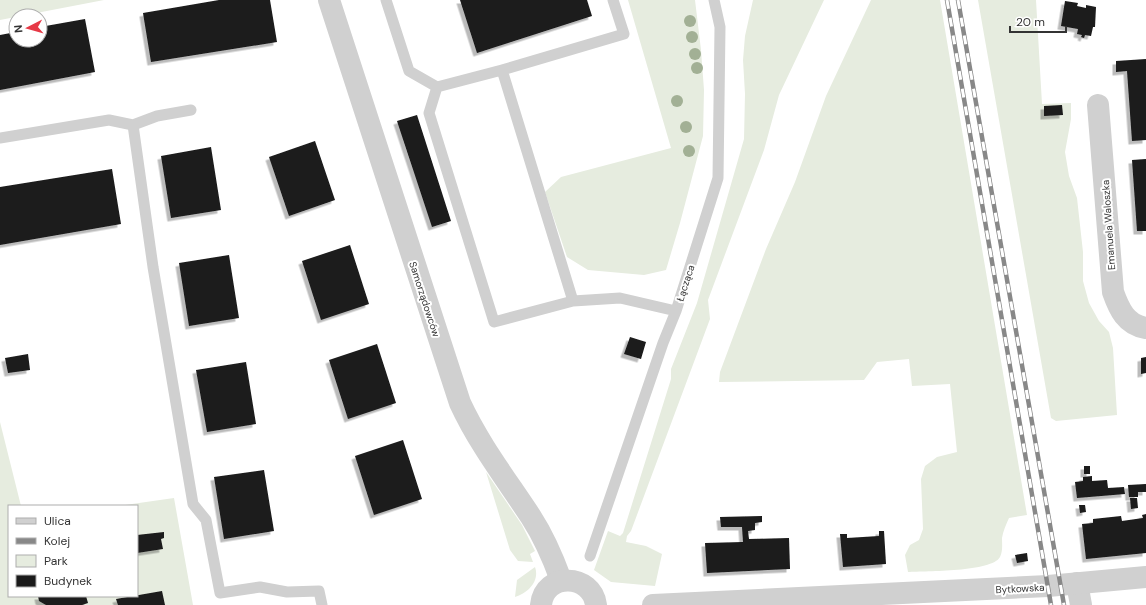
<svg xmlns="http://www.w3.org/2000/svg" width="1146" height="605" viewBox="0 0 1146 605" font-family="'DM Sans',sans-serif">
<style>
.green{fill:#e6ecdf}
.building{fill:#1a1a1a;filter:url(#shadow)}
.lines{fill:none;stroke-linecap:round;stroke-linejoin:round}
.service{stroke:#d0d0d0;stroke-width:11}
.minor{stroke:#d0d0d0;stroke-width:22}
.tertiary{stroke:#d0d0d0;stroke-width:22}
.rail-casing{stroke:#888;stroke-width:4.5}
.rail{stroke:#fff;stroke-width:3;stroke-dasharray:9;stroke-linecap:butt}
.tree{fill:#a2b095}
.labels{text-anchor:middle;stroke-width:4;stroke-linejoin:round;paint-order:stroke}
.street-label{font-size:10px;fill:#333;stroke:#fff}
</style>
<defs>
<filter id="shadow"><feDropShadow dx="-3.5" dy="3.5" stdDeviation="0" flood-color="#0004"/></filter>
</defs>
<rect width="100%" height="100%" fill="#fff"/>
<!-- green -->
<path class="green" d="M0,0H104L0,20Z
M628,0H695L701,50L704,90L703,136L680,223L666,270L644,275L588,270L567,257L545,192L561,177L671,148Z
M753,0H824L779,95L764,150L708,300L710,319L631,531L627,536L626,542L646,546L662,554L655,586L611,582L594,570L608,531L620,536L623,533L671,379V369L697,303L744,139L745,94L743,60L745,36Z
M871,0H940L1027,515L1009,518C1006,525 1003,531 1002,538C1002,544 1003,551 1000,557C992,572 926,571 908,572L905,555L910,545L919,540L923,529L921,479L925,466L937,457L957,452L950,384L912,386L909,359L877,362L864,380L719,382L720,372L766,249L795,182L826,96Z
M978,0H1036L1042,104L1071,103V119L1065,152L1069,176L1077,198L1083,252V281L1089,303L1099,321L1109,332L1113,348L1117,415L1056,421L1051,418Z
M0,422L21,506H9V596H137V506H118L174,498L193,605H0Z
M486,472L522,525L535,551L530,554L533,562L518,561L510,550Z
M535,567C540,581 528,593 515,597L517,580Z"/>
<!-- building -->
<path class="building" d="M219,0H270L277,42L151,62L143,13Z
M460,0H587L592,16L477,53Z
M1065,1L1078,3L1077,6L1086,8V5L1096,7L1095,27H1093L1091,36L1085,35L1084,38L1081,37L1082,35L1077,34L1078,29L1061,26Z
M85,19L95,72L0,90V35L16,32V40H40V27Z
M1146,59V140L1132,141L1127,71L1116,72V61Z
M1062,105L1063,115L1044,116V106Z
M417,115L451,221L432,227L397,121Z
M315,141L335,200L289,216L269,157Z
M211,147L221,210L171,218L161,156Z
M1146,159V231H1137L1132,160Z
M112,169L121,224L0,245V187Z
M350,245L369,304L321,320L302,261Z
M229,255L239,318L189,326L179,263Z
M630,337L646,342L641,359L624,354Z
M377,344L396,403L348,419L329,360Z
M28,354L30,370L8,373L5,358Z
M1146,357V373L1141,374V358Z
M246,362L256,424L207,432L196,370Z
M403,440L422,499L374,515L355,456Z
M1084,466H1090V474H1084Z
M264,470L274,531L224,539L214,477Z
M1092,476V481L1107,480L1108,488L1124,487L1125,494L1077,498L1075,482L1083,481V477Z
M1146,484V492H1138V497H1129L1128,485Z
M1130,498H1137L1138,508L1131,509Z
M1079,505H1085L1086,512L1080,513Z
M1146,514V553L1086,559L1082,524L1093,523V519L1121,516L1122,521L1143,518L1142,515Z
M762,516V522L755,523V530L748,531L749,539L789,538L790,569L707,573L705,543L743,542L742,527H721L720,517Z
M879,531H884L886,564L843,567L840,534H847V538L879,536Z
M164,532V538L161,539L163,549L137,553V535Z
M1027,553L1028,561L1017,563L1015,555Z
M162,591L165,605H118L116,599Z
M38,596H86L88,603L82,605H46L39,601Z"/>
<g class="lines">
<!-- service -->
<path class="service" d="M386,0L409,71L437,87L502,70L573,301L620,298L676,311
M502,70L624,34L613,0
M437,87L429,113L494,322L573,301
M133,125L153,267L193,504L206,520L220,593L260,587L287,592L319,591L322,605
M0,138L109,120L133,125L157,116L191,110
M590,556L663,343L676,311L718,178L720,27L714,0"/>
<!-- minor -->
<path class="minor" d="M329,0L460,403C479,444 506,479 531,517C544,537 553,558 561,580
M1098,105L1113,292C1119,309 1126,325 1146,328
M1077,583L1081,605"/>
<!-- tertiary -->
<path class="tertiary" d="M541,605C544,572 592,573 596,605
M653,605L1048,586L1146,577"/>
<!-- rail casing -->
<g class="rail-casing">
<path id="rail" d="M947,0L1051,605
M958,0L1064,605"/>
</g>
<!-- rail -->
<use href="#rail" class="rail"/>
</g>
<!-- trees -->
<g class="tree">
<circle cx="690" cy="21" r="6"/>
<circle cx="692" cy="37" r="6"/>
<circle cx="695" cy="54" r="6"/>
<circle cx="697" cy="68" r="6"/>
<circle cx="677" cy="101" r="6"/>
<circle cx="686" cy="127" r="6"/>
<circle cx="689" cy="151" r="6"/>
</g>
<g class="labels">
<!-- street labels -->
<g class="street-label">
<text transform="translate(1108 225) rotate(-94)" y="4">Emanuela Waloszka</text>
<text transform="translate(685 283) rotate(-72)" y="4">Łącząca</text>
<text transform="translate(425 299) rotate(72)" y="4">Samorządowców</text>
<text transform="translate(1020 588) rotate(-3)" y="4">Bytkowska</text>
</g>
</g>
<!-- legend -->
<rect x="8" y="505" width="130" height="92" fill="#ffffff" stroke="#adadad"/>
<rect x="16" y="518" width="20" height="6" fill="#d0d0d0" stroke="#adadad"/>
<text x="44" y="525" font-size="12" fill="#333333">Ulica</text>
<rect x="16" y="538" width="20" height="6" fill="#888888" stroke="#adadad"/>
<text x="44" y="545" font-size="12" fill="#333333">Kolej</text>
<rect x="16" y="555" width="20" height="12" fill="#e6ecdf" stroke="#adadad"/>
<text x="44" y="565" font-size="12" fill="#333333">Park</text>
<rect x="16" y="575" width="20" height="12" fill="#1a1a1a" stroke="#adadad"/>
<text x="44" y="585" font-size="12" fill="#333333">Budynek</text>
<!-- north arrow -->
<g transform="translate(28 28) rotate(264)"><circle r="19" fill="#ffffff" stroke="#adadad"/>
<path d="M0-3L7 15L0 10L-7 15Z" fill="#e63946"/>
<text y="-6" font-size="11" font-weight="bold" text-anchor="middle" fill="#333333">N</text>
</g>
<!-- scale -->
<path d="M1010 26v6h56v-6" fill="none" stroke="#333333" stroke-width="2"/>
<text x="1016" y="26" font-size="12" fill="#333333" stroke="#ffffff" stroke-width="3" paint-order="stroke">20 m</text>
</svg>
